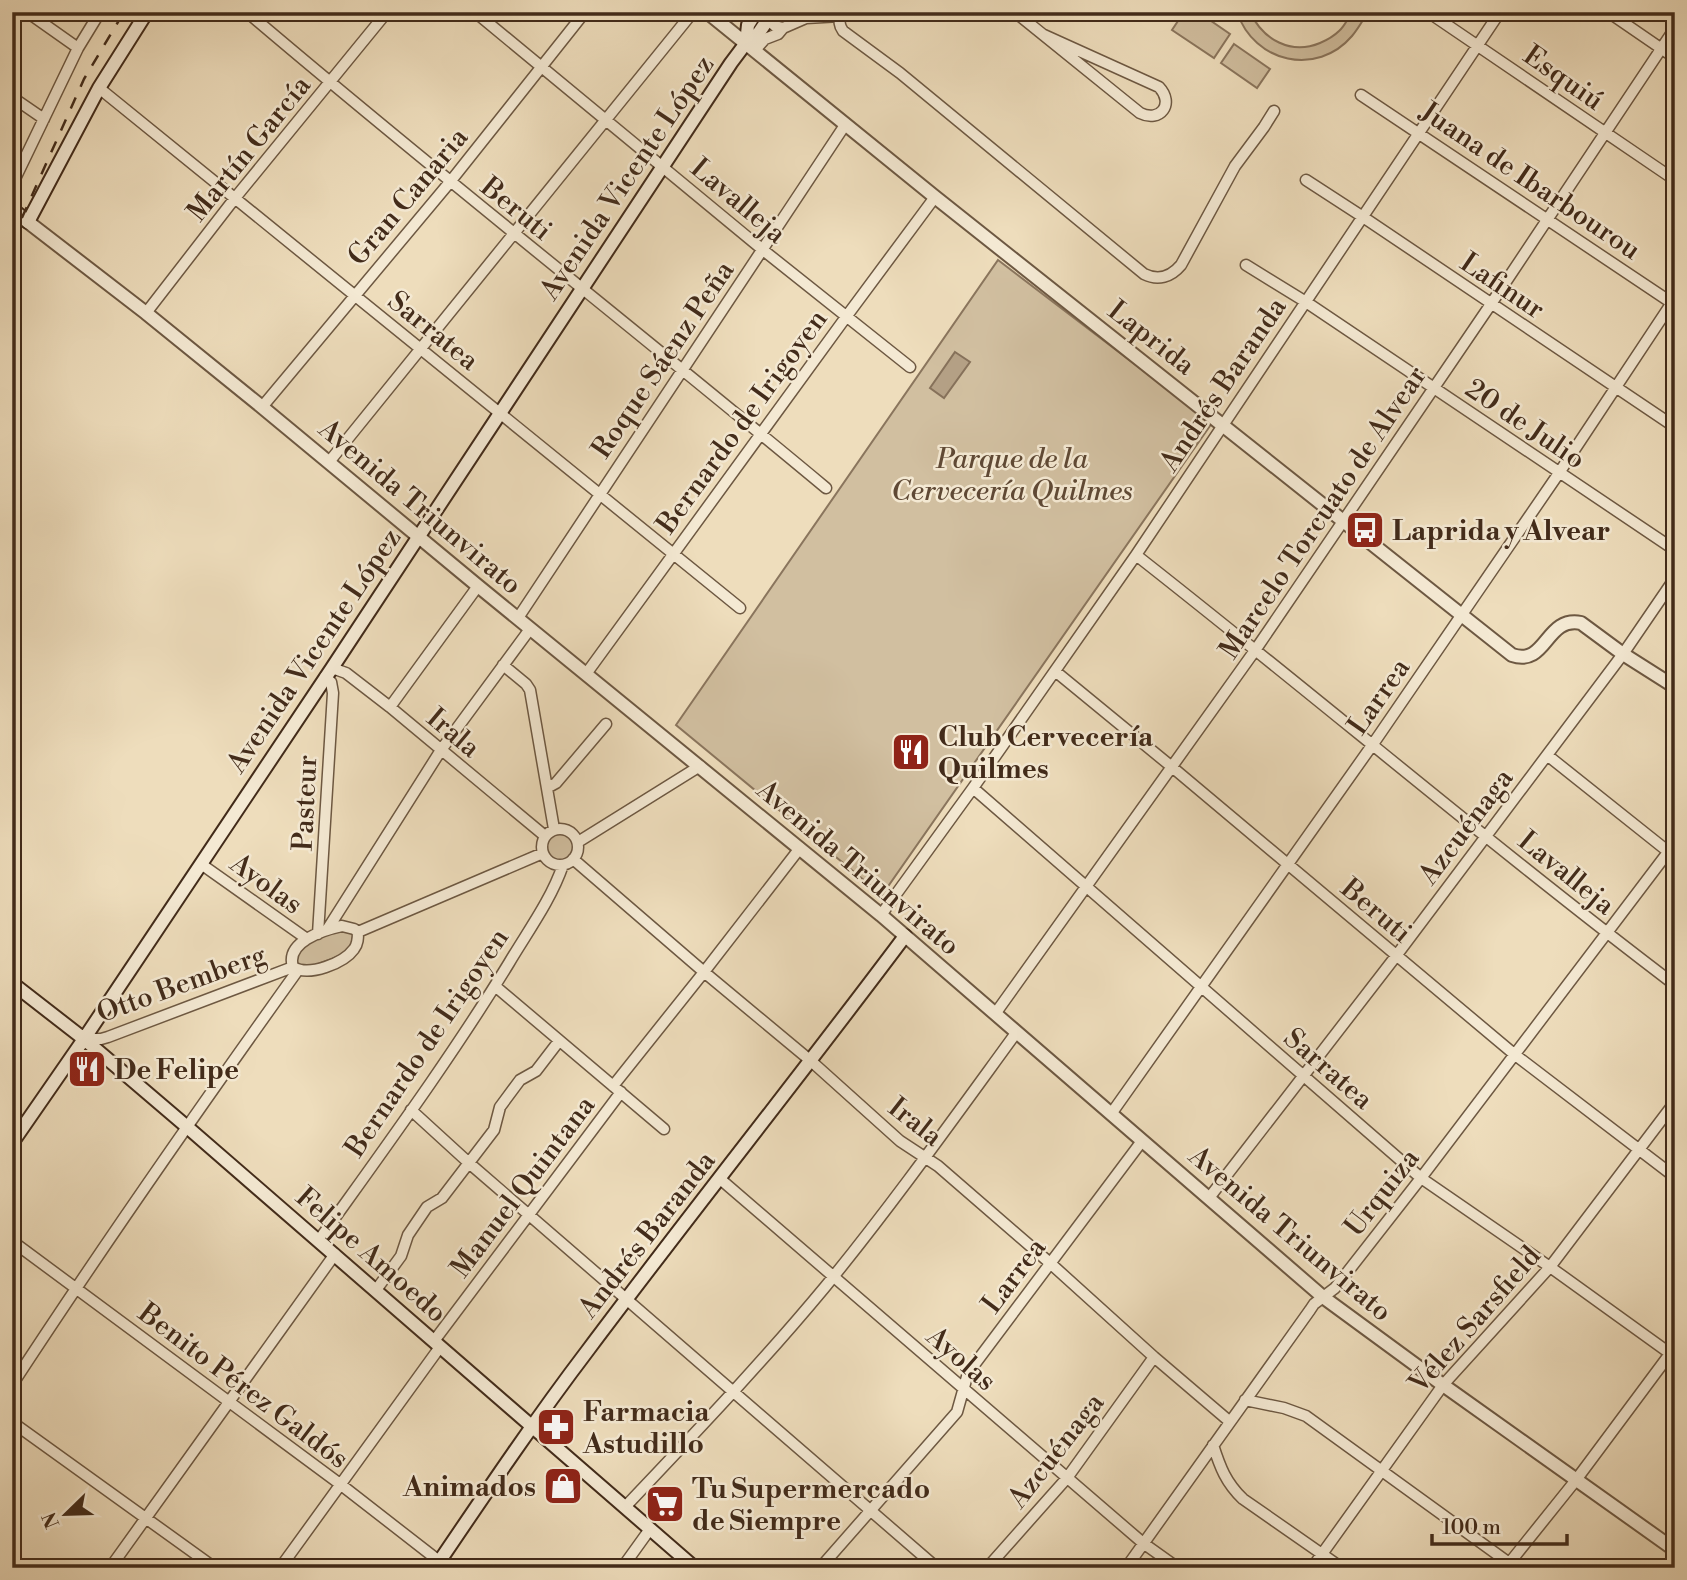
<svg xmlns="http://www.w3.org/2000/svg" width="1687" height="1580" viewBox="0 0 1687 1580" font-family="'Libre Bodoni',serif">
<style>
.green{fill:#d1bfa0;stroke:#8a755d;stroke-width:2}
.water{fill:#b4a085;stroke:#86715a;stroke-width:2}
.lines{fill:none;stroke-linecap:round;stroke-linejoin:round}
.minor-casing{stroke:#6d5842;stroke-width:13}
.tertiary-casing{stroke:#6d5842;stroke-width:16}
.secondary-casing{stroke:#422b1a;stroke-width:16}
.minor{stroke:#f4e9d3;stroke-width:10}
.tertiary{stroke:#f4e9d3;stroke-width:12}
.secondary{stroke:#f4e9d3;stroke-width:12}
.rail{stroke:#422b1a;stroke-width:2.5;stroke-dasharray:12 12;stroke-linecap:butt}
.labels{text-anchor:middle;stroke-width:5;stroke-linejoin:round;paint-order:stroke}
.street-label{font-size:28px;fill:#422b1a;stroke:#f4e9d3}
.park-label{font-size:28px;font-style:italic;fill:#5f4935;stroke:#f4e9d3}
.poi-label{font-size:28px;font-weight:bold;fill:#422b1a;stroke:#f4e9d3;text-anchor:start}
</style>
<rect width="100%" height="100%" fill="#eeddbc"/>
<filter id="stains"><feTurbulence type="fractalNoise" baseFrequency=".00286" numOctaves="4"/><feColorMatrix values="0 0 0 0 .2 0 0 0 0 .09 0 0 0 0 .02 0 0 0 .5 -.17"/></filter>
<radialGradient id="worn" r=".72"><stop offset=".6" stop-color="#630" stop-opacity="0"/><stop offset="1" stop-color="#630" stop-opacity=".3"/></radialGradient>
<!-- green -->
<path class="green" d="M1184,12H1198L1230,34L1214,58L1172,30Z
M1237,12H1250C1263,40 1291,55 1320,43C1327,40 1334,36 1339,31C1345,26 1348,18 1352,12H1368C1363,20 1358,29 1352,36C1317,77 1254,63 1237,12Z
M1234,44L1270,69L1257,88L1221,63Z
M998,260L1212,423L882,895L676,725Z
M545 847a15 15 0 1 1 30 0a15 15 0 1 1-30 0Z
M341,929L355,934L352,946L342,955L310,967L297,965V955L308,942Z"/>
<!-- water -->
<path class="water" d="M955,352L970,362L944,398L930,388Z"/>
<g class="lines">
<!-- minor casing -->
<g class="minor-casing">
<path id="minor" d="M27,12L78,48
M247,12C437,174 634,328 826,488
M475,12L763,250L910,367
M1015,12L1140,113C1160,123 1175,104 1159,87L1044,35
M1428,12L1675,180
M1608,12L1675,58
M841,16C839,22 839,25 843,31L900,73L1144,274C1158,281 1171,277 1181,265L1235,166L1264,127L1274,111
M768,20L775,26L783,28L806,18L841,16L848,12
M755,50L765,39L778,34L783,28
M99,88L740,608
M1361,95L1675,305
M12,97L44,119
M1306,180L1363,217L1675,427
M12,185L78,48L100,12
M1246,265L1306,302L1675,550
M146,313L235,198L387,12
M262,407L450,182L585,12
M329,462L693,12
M1136,555C1317,697 1492,846 1675,985
M518,618L845,125
M503,665L526,684L530,690L554,829
M332,668L346,673L390,707L545,836
M1055,671L1172,767L1514,1054L1675,1177
M586,674L846,317L935,197
M390,707L478,586
M1547,755L1675,857
M547,788L556,783L606,724
M973,788L1421,1178L1550,1267L1675,1357
M542 847a18 18 0 1 1 36 0a18 18 0 1 1-36 0Z
M578,842L700,766
M573,859L704,972L811,1061L900,1141L938,1166L1050,1263L1154,1357L1229,1421
M201,864L307,939
M881,915L973,788L1136,555L1500,12
M342,926L354,929L358,932C358,938 358,944 354,949C344,963 309,977 293,967C285,942 323,930 342,926Z
M327,930L441,750L530,629
M358,932L543,853
M318,934L333,693L331,682L325,677
M495,986L664,1129
M995,1014L1256,649L1491,304L1675,28
M84,1039H101L108,1037L293,967
M613,1086L704,972L800,848
M411,1110L469,1163L937,1568
M1111,1114L1373,744L1559,473L1675,298
M719,1178L1143,1543L1178,1568
M1209,1198L1396,956L1623,654L1675,578
M319,1240C384,1149 451,1058 509,963C528,931 551,900 563,865
M12,1241L340,1484L448,1568
M376,1290L401,1256L408,1235L427,1207L442,1198L494,1130L500,1107L520,1080L536,1071L559,1041
M434,1341L621,1092
M12,1385C104,1244 200,1107 298,970
M1245,1400L1284,1408L1306,1416L1516,1568
M12,1422L215,1568
M1213,1445C1220,1467 1226,1483 1243,1499L1342,1568
M625,1507C693,1435 762,1363 825,1287C892,1205 954,1118 1016,1033
M1507,1566L1576,1480L1675,1347
M110,1568L335,1254
M280,1568L440,1347
M622,1568L650,1529
M820,1568L957,1412L968,1373L1142,1141
M987,1568L1067,1478L1154,1357
M1126,1568L1310,1310L1314,1304L1335,1288L1421,1178L1675,843
M1312,1568L1443,1385L1550,1267L1675,1102"/>
</g>
<!-- tertiary casing -->
<g class="tertiary-casing">
<path id="tertiary" d="M707,12L935,197L1512,655C1547,667 1545,616 1581,623L1623,654L1675,687
M28,222L146,313L262,407L478,586L881,915L1323,1297L1443,1385L1675,1550"/>
</g>
<!-- secondary casing -->
<g class="secondary-casing">
<path id="secondary" d="M746,43L748,25L756,12
M12,209L28,222L99,88L147,12
M12,983L84,1039L186,1126L695,1568
M12,1143L84,1039L332,668L731,63L746,43L758,34L773,12
M435,1568C485,1494 534,1421 588,1350C692,1211 801,1075 905,936"/>
</g>
<!-- minor -->
<use href="#minor" class="minor"/>
<!-- tertiary -->
<use href="#tertiary" class="tertiary"/>
<!-- secondary -->
<use href="#secondary" class="secondary"/>
<!-- rail -->
<path class="rail" d="M12,240L84,79L124,12"/>
</g>
<!-- icons -->
<defs>
<g id="bus-square" transform="scale(2.0125)"><rect x="-9" y="-9" width="18" height="18" rx="4" fill="#8f2418" stroke="#f4e9d3"/><path d="M-5-6H5V4H4V6H2V4H-2V6H-4V4H-5ZM-3.5-4V0h7V-4ZM-3.5 1.2v1.5H-2V1.2ZM2 1.2v1.5H3.5V1.2Z" fill="#fff"/></g>
<g id="restaurant-square" transform="scale(2.0125)"><rect x="-9" y="-9" width="18" height="18" rx="4" fill="#8f2418" stroke="#f4e9d3"/><path d="M-5-6h1v4h1v-4h1v4h1v-4h1v5L-1.5 .5V6h-2V.5L-5-1ZM5-6V6H3V1.5H1.5Q1.5-4 5-6Z" fill="#fff"/></g>
<g id="pharmacy-square" transform="scale(2.0125)"><rect x="-9" y="-9" width="18" height="18" rx="4" fill="#8f2418" stroke="#f4e9d3"/><path d="M-2-6h4v4h4v4h-4v4h-4v-4h-4v-4h4Z" fill="#fff"/></g>
<g id="shop-square" transform="scale(2.0125)"><rect x="-9" y="-9" width="18" height="18" rx="4" fill="#8f2418" stroke="#f4e9d3"/><path d="M-5-2.5h2.3a2.7 3.5 0 0 1 5.4 0H5L5.5 6h-11ZM-1.5-2.5h3a1.5 2.3 0 0 0-3 0Z" fill="#fff"/></g>
<g id="supermarket-square" transform="scale(2.0125)"><rect x="-9" y="-9" width="18" height="18" rx="4" fill="#8f2418" stroke="#f4e9d3"/><path d="M-6-5.5h2.5l.6 2H6L4.5 2H-2.5L-4.4-4H-6ZM-1.5 3.2a1.3 1.3 0 1 0 .1 0ZM3 3.2a1.3 1.3 0 1 0 .1 0Z" fill="#fff"/></g>
</defs>
<g fill-rule="evenodd">
<use href="#bus-square" x="1365" y="530"/>
<use href="#restaurant-square" x="911" y="752"/>
<use href="#restaurant-square" x="87" y="1069"/>
<use href="#pharmacy-square" x="556" y="1427"/>
<use href="#shop-square" x="563" y="1486"/>
<use href="#supermarket-square" x="665" y="1504"/>
</g>
<g class="labels">
<!-- street labels -->
<g class="street-label">
<text transform="translate(1564 77) rotate(35)" y="10">Esquiú</text>
<text transform="translate(248 148) rotate(-51)" y="10">Martín García</text>
<text transform="translate(626 177) rotate(-56)" y="10">Avenida Vicente López</text>
<text transform="translate(1531 180) rotate(34)" y="10">Juana de Ibarbourou</text>
<text transform="translate(407 196) rotate(-50)" y="10">Gran Canaria</text>
<text transform="translate(739 200) rotate(40)" y="10">Lavalleja</text>
<text transform="translate(517 208) rotate(39)" y="10">Beruti</text>
<text transform="translate(1503 285) rotate(34)" y="10">Lafinur</text>
<text transform="translate(434 330) rotate(39)" y="10">Sarratea</text>
<text transform="translate(1152 337) rotate(38)" y="10">Laprida</text>
<text transform="translate(662 359) rotate(-56)" y="10">Roque Sáenz Peña</text>
<text transform="translate(1222 384) rotate(-56)" y="10">Andrés Baranda</text>
<text transform="translate(741 421) rotate(-54)" y="10">Bernardo de Irigoyen</text>
<text transform="translate(1526 423) rotate(34)" y="10">20 de Julio</text>
<text transform="translate(421 506) rotate(40)" y="10">Avenida Triunvirato</text>
<text transform="translate(1322 512) rotate(-56)" y="10">Marcelo Torcuato de Alvear</text>
<text transform="translate(313 650) rotate(-56)" y="10">Avenida Vicente López</text>
<text transform="translate(1378 696) rotate(-55)" y="10">Larrea</text>
<text transform="translate(454 732) rotate(40)" y="10">Irala</text>
<text transform="translate(304 803) rotate(-87)" y="10">Pasteur</text>
<text transform="translate(1465 826) rotate(-53)" y="10">Azcuénaga</text>
<text transform="translate(859 867) rotate(40)" y="10">Avenida Triunvirato</text>
<text transform="translate(1567 872) rotate(39)" y="10">Lavalleja</text>
<text transform="translate(267 883) rotate(36)" y="10">Ayolas</text>
<text transform="translate(1377 910) rotate(40)" y="10">Beruti</text>
<text transform="translate(181 983) rotate(-20)" y="10">Otto Bemberg</text>
<text transform="translate(426 1042) rotate(-56)" y="10">Bernardo de Irigoyen</text>
<text transform="translate(1329 1068) rotate(41)" y="10">Sarratea</text>
<text transform="translate(916 1121) rotate(38)" y="10">Irala</text>
<text transform="translate(522 1186) rotate(-53)" y="10">Manuel Quintana</text>
<text transform="translate(1381 1192) rotate(-52)" y="10">Urquiza</text>
<text transform="translate(1291 1233) rotate(40)" y="10">Avenida Triunvirato</text>
<text transform="translate(646 1234) rotate(-52)" y="10">Andrés Baranda</text>
<text transform="translate(372 1254) rotate(41)" y="10">Felipe Amoedo</text>
<text transform="translate(1013 1275) rotate(-53)" y="10">Larrea</text>
<text transform="translate(1474 1319) rotate(-49)" y="10">Vélez Sarsfield</text>
<text transform="translate(962 1358) rotate(41)" y="10">Ayolas</text>
<text transform="translate(244 1385) rotate(37)" y="10">Benito Pérez Galdós</text>
<text transform="translate(1055 1450) rotate(-52)" y="10">Azcuénaga</text>
</g>
<!-- park labels -->
<g class="park-label">
<text x="1012" y="468">Parque de la<tspan x="1012" dy="32">Cervecería Quilmes</tspan></text>
</g>
<!-- poi labels -->
<g class="poi-label">
<text x="1392" y="540">Laprida y Alvear</text>
<text x="938" y="746">Club Cervecería<tspan x="938" dy="32">Quilmes</tspan></text>
<text x="114" y="1079">De Felipe</text>
<text x="583" y="1421">Farmacia<tspan x="583" dy="32">Astudillo</tspan></text>
<text x="536" y="1496" text-anchor="end">Animados</text>
<text x="692" y="1498">Tu Supermercado<tspan x="692" dy="32">de Siempre</tspan></text>
</g>
</g>
<!-- margin -->
<rect width="1687" height="1580" fill="none" stroke="#eeddbc" stroke-width="42"/>
<rect x="14" y="14" width="1659" height="1552" fill="none" stroke="#422b1a" stroke-width="3.5"/>
<rect x="21" y="21" width="1645" height="1538" fill="none" stroke="#422b1a" stroke-width="2"/>
<!-- north arrow -->
<g transform="translate(66 1514) rotate(247)" stroke="#f4e9d3" stroke-width="5" paint-order="stroke">
<path d="M0-5L12 26L0 18L-12 26Z" fill="#422b1a"/>
<text y="-10" font-size="19" font-weight="bold" text-anchor="middle" fill="#422b1a">N</text>
</g>
<!-- scale -->
<path d="M1432 1534v10h135v-10" fill="none" stroke="#422b1a" stroke-width="3.5"/>
<text x="1442" y="1534" font-size="21" fill="#422b1a" stroke="#f4e9d3" stroke-width="5" paint-order="stroke">100 m</text>
<rect width="100%" height="100%" filter="url(#stains)"/>
<rect width="100%" height="100%" fill="url(#worn)"/>
</svg>
